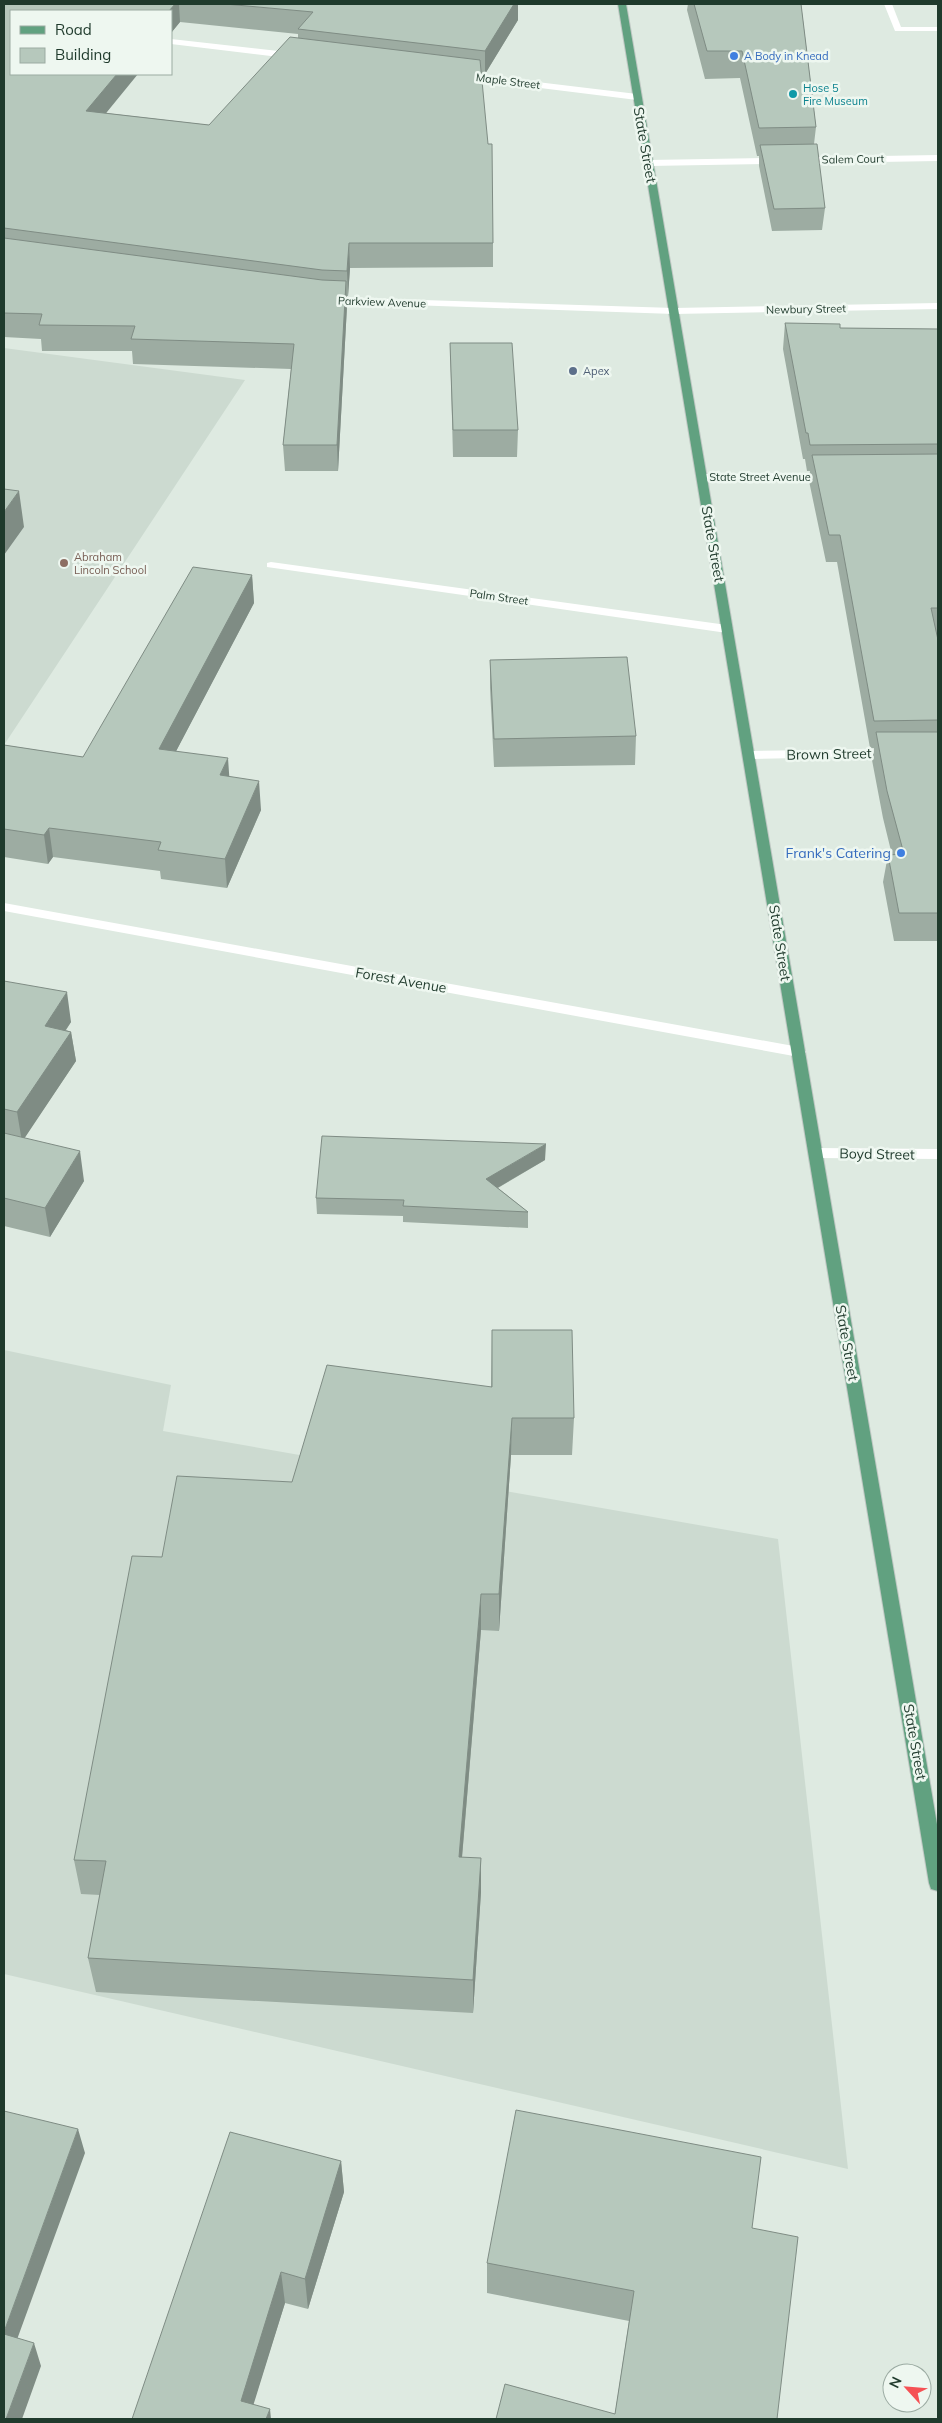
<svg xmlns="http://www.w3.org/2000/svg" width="942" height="2423" viewBox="0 0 942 2423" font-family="Mulish,sans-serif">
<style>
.built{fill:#ccdad0}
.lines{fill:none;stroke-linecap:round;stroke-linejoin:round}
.primary-casing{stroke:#c0c8c4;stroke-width:2}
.lane{fill:#fff;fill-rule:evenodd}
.street{fill:#fff;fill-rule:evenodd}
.primary{fill:#61a180;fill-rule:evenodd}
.wall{fill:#9daca2;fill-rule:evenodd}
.shaded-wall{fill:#7f8c84}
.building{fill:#b6c8bc;stroke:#7f8c84}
.shop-dot{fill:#3f7fe0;stroke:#eef7f0;stroke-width:2}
.culture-dot{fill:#0f9aa8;stroke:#eef7f0;stroke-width:2}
.service-dot{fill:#5c6f8a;stroke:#eef7f0;stroke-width:2}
.education-dot{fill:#8d6e63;stroke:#eef7f0;stroke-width:2}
.labels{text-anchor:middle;stroke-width:5;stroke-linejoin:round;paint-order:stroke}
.far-shop-label{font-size:11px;fill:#366cbe;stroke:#eef7f0;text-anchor:start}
.far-street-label{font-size:11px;fill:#1f3a2c;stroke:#eef7f0}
.far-culture-label{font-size:11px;fill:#0d838f;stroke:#eef7f0;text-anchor:start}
.far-service-label{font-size:11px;fill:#4e5e75;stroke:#eef7f0;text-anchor:start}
.far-education-label{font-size:11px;fill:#785e54;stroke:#eef7f0;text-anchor:start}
.street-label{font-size:14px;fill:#1f3a2c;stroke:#eef7f0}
.shop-label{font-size:14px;fill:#366cbe;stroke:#eef7f0;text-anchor:end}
</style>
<rect width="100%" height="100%" fill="#deeae1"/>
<!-- built -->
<path class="built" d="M4,348L245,380L4,745Z
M4,1350L171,1385L163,1431L778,1539L848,2169L4,1974Z"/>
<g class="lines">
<!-- primary casing -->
<g class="primary-casing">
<path id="primary" d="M618,4H626L938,1830V1891L931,1889L929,1883Z"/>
</g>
<!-- lane -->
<path class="lane" d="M884,4H892L901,27H938V31H895Z"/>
<!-- street -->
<path class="street" d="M171,39L296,53L300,56L296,59L171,44Z
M462,73L637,94L641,97L637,100L459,78L458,76Z
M938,155V161L649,166L644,163L649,160Z
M327,297L674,308L938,303V309L674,314L324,302L322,300Z
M830,473L835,476L834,478L702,480L697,477L702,474Z
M271,562L727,625L733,629L727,633L267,567V563Z
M892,749L896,750L898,753L896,756L749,759L743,755L749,751Z
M4,903L799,1047L806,1052L799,1057L4,911Z
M816,1148L938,1149V1159L816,1158L811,1157L809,1153L811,1149Z"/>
<!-- primary -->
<use href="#primary" class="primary"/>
</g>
<!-- wall -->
<path class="wall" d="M4,4H518V20L485,74H481L493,243V267L350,268L348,296H347V306L338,471H285L283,445L291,369L133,364L132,351H42L41,339L4,337ZM171,11V33L180,22L298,34V38L209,125L106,113Z
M688,4H801L816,127L814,144L825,208L822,230L772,231L759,166V156H757L740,78L705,79L687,10Z
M785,323L840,328L938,329V635H937L938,640V941H894L883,882L888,855H892L883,818L872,760L874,748H870L837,562H826L809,481L810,471H807L805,459H803L783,349Z
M450,343L518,430L517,457H453Z
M252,575L254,603L176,751L230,777L261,810L227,888L161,879L160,871L53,857L48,864L4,857V745L83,757Z
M490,660L636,736L635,765L494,767L490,688Z
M4,981L71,1022L66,1030L71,1032L76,1061L24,1138L84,1181L50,1237L4,1226Z
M545,1160L498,1188L528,1212V1228L403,1222V1216L317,1214L316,1198Z
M492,1330L574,1418L572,1455H511L499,1631L481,1630L462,1858H481V1892L473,2013L96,1992L88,1958L100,1895L81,1894L74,1860L162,1557L292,1482L491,1387Z
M761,2157L615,2414L629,2321L487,2293V2263Z
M341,2161L344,2192L308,2309L285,2303L253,2404L132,2419Z"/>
<!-- shaded-wall -->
<path class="shaded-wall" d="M175,4H179L180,22L171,33V11H169Z
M514,4H518V20L485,74V51Z
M117,74H138L89,134L86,111Z
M349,243L350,268L348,296L347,271Z
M346,281L347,306L338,471L337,445Z
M19,491L24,527L4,555V512Z
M252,575L254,603L162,778L159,749Z
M228,758L230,787L220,775Z
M259,781L261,810L227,888L225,859Z
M49,828L53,857L48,864L44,835Z
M67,992L71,1022L49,1055L45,1026Z
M71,1032L76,1061L22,1142L17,1112Z
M546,1144L545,1160L485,1195L486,1179Z
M80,1151L84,1181L50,1237L45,1208Z
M512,1418L511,1455L499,1631V1594Z
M481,1594V1630L459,1892V1857Z
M481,1858V1892L473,2013V1980Z
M78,2129L85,2153L11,2356L4,2335V2332Z
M341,2161L344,2192L308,2309L305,2279Z
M281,2272L285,2303L249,2419L241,2401Z
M34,2343L41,2366L22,2419H6Z
M270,2409L271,2419H266Z"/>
<!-- building -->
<path class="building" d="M4,4H175L169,11H11V74H117L86,111L209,125L290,37L480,60L488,144H492L493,243H349L347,271L322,270L4,228Z
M225,4H514L485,51L298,29L313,12Z
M694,4H801L816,127L759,128L742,51H707Z
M817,144L825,208L774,209L760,145Z
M4,238L322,280L346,281L337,445H283L294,344L131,339L135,326L39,325L42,314L4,313Z
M785,323L840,324V328L938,329V444L810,445L808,433H806Z
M450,343H512L518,430H453Z
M938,454V608H931L938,640V720L874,721L840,535H829L812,455Z
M4,489L19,491L4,512Z
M193,567L252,575L159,749L228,758L220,775L259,781L225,859L158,850L161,842L49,828L44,835L4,829V745L83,757Z
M627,657L636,736L494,739L490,660Z
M876,732H938V913H899L888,855L904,854L887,791Z
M4,981L67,992L45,1026L71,1032L17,1112L4,1109Z
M4,1133L80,1151L45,1208L4,1198Z
M322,1136L546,1144L486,1179L528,1212L403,1206L404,1200L316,1198Z
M492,1330H572L574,1418H512L499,1594H481L459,1857L481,1858L473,1980L88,1958L106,1861L74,1860L132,1556L162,1557L177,1476L292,1482L327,1365L492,1387Z
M516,2110L761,2157L752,2228L798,2237L777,2419H496L505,2384L615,2414L634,2291L487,2263Z
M4,2111L78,2129L4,2332Z
M230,2132L341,2161L305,2279L281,2272L241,2401L270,2409L266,2419H132Z
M4,2334L34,2343L6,2419H4Z"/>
<!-- markers -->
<g class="shop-dot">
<circle cx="734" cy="56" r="5"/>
<circle cx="901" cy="853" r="5"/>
</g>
<circle class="culture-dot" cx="793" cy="94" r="5"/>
<circle class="service-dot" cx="573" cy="371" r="5"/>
<circle class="education-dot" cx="64" cy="563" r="5"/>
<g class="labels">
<!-- far-shop labels -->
<g class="far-shop-label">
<text x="744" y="60">A Body in Knead</text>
</g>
<!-- far-street labels -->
<g class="far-street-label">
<text transform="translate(508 81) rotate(7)" y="4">Maple Street</text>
<text transform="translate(853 159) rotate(-1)" y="4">Salem Court</text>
<text transform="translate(382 302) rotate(2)" y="4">Parkview Avenue</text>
<text transform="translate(806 309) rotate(-1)" y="4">Newbury Street</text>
<text x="760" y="481">State Street Avenue</text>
<text transform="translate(499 597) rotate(8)" y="4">Palm Street</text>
</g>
<!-- far-culture labels -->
<g class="far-culture-label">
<text x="803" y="92">Hose 5<tspan x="803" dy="13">Fire Museum</tspan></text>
</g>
<!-- far-service labels -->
<g class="far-service-label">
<text x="583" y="375">Apex</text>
</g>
<!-- far-education labels -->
<g class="far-education-label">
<text x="74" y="561">Abraham<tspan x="74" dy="13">Lincoln School</tspan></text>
</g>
<!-- street labels -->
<g class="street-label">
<text transform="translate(645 145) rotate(80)" y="5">State Street</text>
<text transform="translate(713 544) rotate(80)" y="5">State Street</text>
<text transform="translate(829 754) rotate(-1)" y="5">Brown Street</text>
<text transform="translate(780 943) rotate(81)" y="5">State Street</text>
<text transform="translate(401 980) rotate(10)" y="5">Forest Avenue</text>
<text transform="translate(877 1154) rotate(1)" y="5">Boyd Street</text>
<text transform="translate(847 1343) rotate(80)" y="5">State Street</text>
<text transform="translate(915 1742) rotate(80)" y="5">State Street</text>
</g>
<!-- shop labels -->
<g class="shop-label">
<text x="891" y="858">Frank's Catering</text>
</g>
</g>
<!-- border -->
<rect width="942" height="2423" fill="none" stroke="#1f3a2c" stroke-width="10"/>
<!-- legend -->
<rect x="10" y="10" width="162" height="65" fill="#eef7f0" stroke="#9baba2"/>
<rect x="20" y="26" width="25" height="8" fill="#61a180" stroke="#9baba2"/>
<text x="55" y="35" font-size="15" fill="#1f3a2c">Road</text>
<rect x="20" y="48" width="25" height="15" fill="#b6c8bc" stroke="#9baba2"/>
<text x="55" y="60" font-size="15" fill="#1f3a2c">Building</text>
<!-- north arrow -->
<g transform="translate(907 2388) rotate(296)"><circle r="24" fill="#eef7f0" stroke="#9baba2"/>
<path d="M0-4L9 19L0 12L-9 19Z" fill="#f55154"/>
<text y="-8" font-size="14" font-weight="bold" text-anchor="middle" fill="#1f3a2c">N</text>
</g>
</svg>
